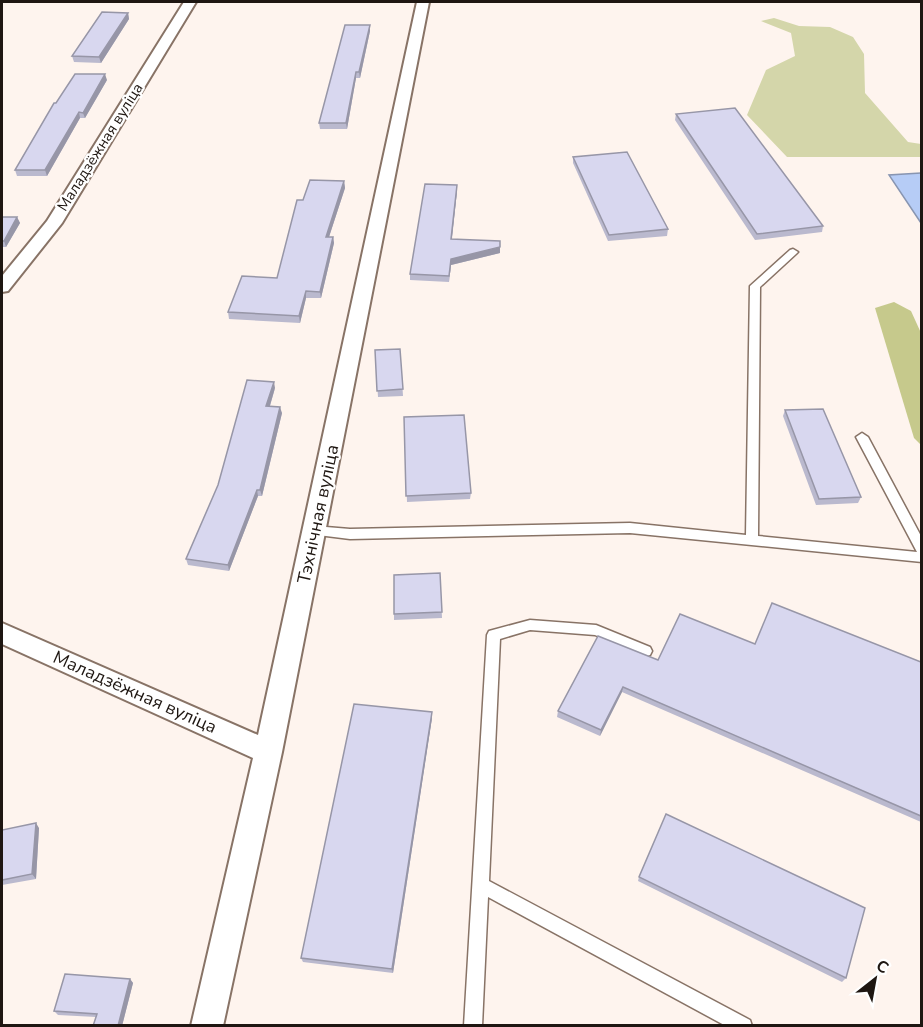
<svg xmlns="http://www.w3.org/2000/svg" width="923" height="1027" viewBox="0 0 923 1027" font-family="'Nunito Sans',sans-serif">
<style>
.green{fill:#d4d6aa}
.forest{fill:#c6c98c}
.water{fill:#b6ccf6;stroke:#8895b1;stroke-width:1.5}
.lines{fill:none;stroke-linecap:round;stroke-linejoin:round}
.lane-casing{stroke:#887366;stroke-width:3}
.street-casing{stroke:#887366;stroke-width:4}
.lane{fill:#fff;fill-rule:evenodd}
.street{fill:#fff;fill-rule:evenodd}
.wall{fill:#bab9ce}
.shaded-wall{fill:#9796a7}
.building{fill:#d8d7ef;stroke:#9796a7;stroke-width:1.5}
.labels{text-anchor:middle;stroke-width:4.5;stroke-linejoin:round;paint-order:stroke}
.far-street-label{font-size:15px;fill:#1e1611;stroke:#fff}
.street-label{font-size:18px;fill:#1e1611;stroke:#fff}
</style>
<rect width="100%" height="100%" fill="#fef4ee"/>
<!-- green -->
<path class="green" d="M774,18L799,26L830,27L853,37L864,54L865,93L908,142L921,144V157H787L747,115L766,70L795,56L791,33L761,21Z"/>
<!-- forest -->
<path class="forest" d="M894,302L911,311L921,333V445L914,438L875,308Z"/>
<!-- water -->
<path class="water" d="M921,173H922L921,223L889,175Z"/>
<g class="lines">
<!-- lane casing -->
<g class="lane-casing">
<path id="lane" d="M793,249L798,252L796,254L760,287L758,536L917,552L856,437L862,433L868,437L922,538V562L630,533L350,539L310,534L308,531L310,528L314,526L350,529L630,523L746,535L750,286L790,250Z
M530,620L596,625L650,647L652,651L650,655L645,657L595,635L530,630L500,639L489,881L750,1020L752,1026H726L488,897L482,1026H464L487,635L489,631Z"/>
</g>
<!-- street casing -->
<g class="street-casing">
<path id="street" d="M184,2H196L62,223L8,291L2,292V276L47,221Z
M417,2H429L282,752L223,1026H191L253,758L2,644V623L258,735Z"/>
</g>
<!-- lane -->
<use href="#lane" class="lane"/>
<!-- street -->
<use href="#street" class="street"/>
</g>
<!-- wall -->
<path class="wall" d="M128,13L129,19L101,63L74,62L72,56Z
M370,25V31L360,78H356L347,129H320L319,123Z
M107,80L85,118H80L47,176H17L15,170L56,103Z
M676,114L823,226L822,232L755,240L675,120Z
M573,157L668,229L667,236L608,241L573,163Z
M344,181L345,188L329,237H333L334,243L321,298H306L300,323L229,319L228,312L277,278L303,200Z
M457,191L452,239L500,253L451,265L449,282L410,280V274Z
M2,217H17L20,223L6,247H2Z
M400,349L403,396L378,397L375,350Z
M275,388L270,406L282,413L262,496H258L229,571L188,565L186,559Z
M785,410L861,497L858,503L816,505L783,416Z
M404,417L471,493L470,499L407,502Z
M440,573L442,618L394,620V614Z
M755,644L921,662V822L622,692L600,736L557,717L558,711L658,660Z
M432,718L393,973L303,962L301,958Z
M39,828L36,879L2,885V830Z
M639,877L846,978L842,982L638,881Z
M130,979L133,983L122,1026H93L96,1017L58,1015L54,1011Z"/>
<!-- shaded-wall -->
<path class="shaded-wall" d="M128,13L129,19L101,63L99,57Z
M370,25V31L360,78L359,72Z
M356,72V78L347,129L346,123Z
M105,74L107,80L85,118L83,113Z
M79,112L80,118L47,176L45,170Z
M344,181L345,188L327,243L326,237Z
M457,185V191L451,245V239Z
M17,217L20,223L6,247L4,241Z
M333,237L334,243L321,298L320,292Z
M500,247V253L451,265L449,282L451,259Z
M306,291V298L300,323L299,316Z
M274,382L275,388L268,412L266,406Z
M280,407L282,413L262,496L260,490Z
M257,490L258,496L229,571L228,565Z
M623,687L622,692L600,736L601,730Z
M432,712V718L393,973L392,969Z
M36,823L39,828L36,879L32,874Z
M130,979L133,983L122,1026H118Z"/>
<!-- building -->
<path class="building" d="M102,12L128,13L99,57L72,56Z
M345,25H370L359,72H356L346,123H319Z
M75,74H105L83,113L79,112L45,170H15L54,103H56Z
M735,108L823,226L757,234L676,114Z
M627,152L668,229L609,235L573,157Z
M310,180L344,181L326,237H333L320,292L306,291L299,316L228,312L242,276L277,278L297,200H303Z
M425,184L457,185L451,239L500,241V247L451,259L449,276L410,274Z
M2,217H17L4,241H2Z
M400,349L403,389L377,391L375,350Z
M247,380L274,382L266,406L280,407L260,490H257L228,565L186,559L218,485Z
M823,409L861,497L819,499L785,410Z
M464,415L471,493L406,496L404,417Z
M440,573L442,612L394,614V575Z
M772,603L921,662V816L623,687L601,730L558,711L598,636L658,660L680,614L755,644Z
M354,704L432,712L392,969L301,958Z
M666,814L865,908L846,978L639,877Z
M36,823L32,874L2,880V830Z
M65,974L130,979L118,1026H93L97,1014L54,1011Z"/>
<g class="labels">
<!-- far-street labels -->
<g class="far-street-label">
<text transform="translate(100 147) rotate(-58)" y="5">Маладзёжная вуліца</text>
</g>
<!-- street labels -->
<g class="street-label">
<text transform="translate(318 514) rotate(-78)" y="6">Тэхнічная вуліца</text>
<text transform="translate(135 692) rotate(24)" y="6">Маладзёжная вуліца</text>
</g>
</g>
<!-- border -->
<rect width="923" height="1027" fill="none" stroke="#1e1611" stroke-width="6"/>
<!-- north arrow -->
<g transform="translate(875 979) rotate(31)" stroke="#ffffff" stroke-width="4.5" paint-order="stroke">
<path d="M0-4.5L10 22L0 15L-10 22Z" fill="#1e1611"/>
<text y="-9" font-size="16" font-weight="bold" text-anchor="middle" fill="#1e1611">С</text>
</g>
</svg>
